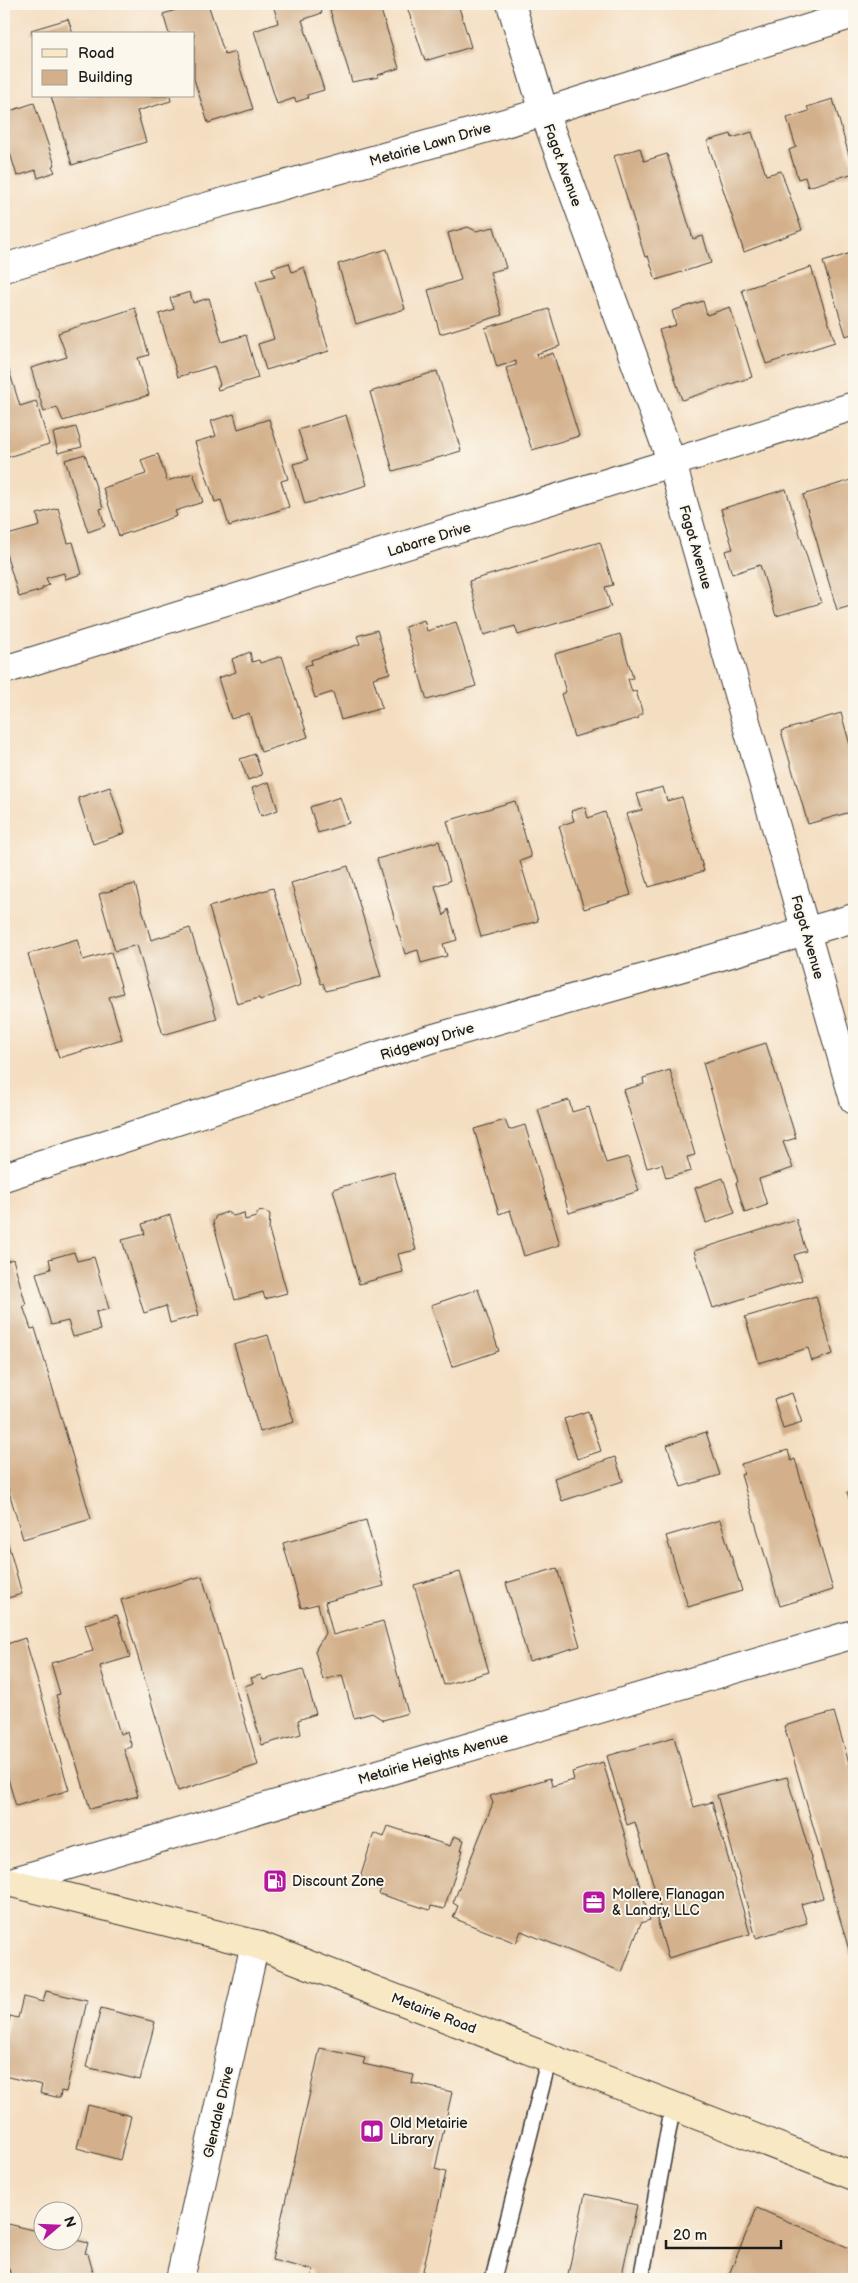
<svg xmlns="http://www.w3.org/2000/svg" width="858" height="2283" viewBox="0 0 858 2283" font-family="'Balsamiq Sans',sans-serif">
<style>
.building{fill:#d3b08b}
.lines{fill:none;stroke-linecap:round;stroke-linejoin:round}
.lane-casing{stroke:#3c3935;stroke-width:18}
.street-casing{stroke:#3c3935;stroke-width:30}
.secondary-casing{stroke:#3c3935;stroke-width:30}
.lane{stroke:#fff;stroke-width:15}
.street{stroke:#fff;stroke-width:28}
.secondary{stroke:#f8e8c3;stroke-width:28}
.labels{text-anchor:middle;stroke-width:4;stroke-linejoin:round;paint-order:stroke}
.street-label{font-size:14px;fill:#1c1c1c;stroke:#fbf7ec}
.poi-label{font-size:14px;fill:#1c1c1c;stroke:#fbf7ec;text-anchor:start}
</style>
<rect width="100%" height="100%" fill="#fbf7ec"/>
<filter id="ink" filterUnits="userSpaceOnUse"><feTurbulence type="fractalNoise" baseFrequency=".02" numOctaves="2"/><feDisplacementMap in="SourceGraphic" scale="10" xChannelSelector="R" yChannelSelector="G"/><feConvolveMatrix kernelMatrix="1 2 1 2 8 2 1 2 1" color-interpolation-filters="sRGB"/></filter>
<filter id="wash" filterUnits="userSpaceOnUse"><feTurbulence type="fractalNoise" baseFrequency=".0096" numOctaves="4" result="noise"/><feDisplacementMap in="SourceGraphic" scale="20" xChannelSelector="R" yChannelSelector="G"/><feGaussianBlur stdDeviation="1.12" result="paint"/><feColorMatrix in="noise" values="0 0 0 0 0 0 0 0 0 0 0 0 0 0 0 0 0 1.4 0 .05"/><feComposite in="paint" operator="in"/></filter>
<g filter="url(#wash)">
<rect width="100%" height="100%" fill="#f4dec1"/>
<g id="blocks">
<!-- building -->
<path class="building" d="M196,4H208L225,55L235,52L253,109L208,123L194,79V34H169L163,14Z
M273,4H319L322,13L302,20L324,90L307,95L308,98L296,102L295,98L277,104L254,31L278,23Z
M349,4H379L399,68L378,75L379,77L352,82L330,10Z
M406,4H458L471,47L425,61Z
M68,19L73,34H32L31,30Z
M51,96H170L171,101L137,111L146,142L72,165Z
M833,99L854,173L808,187L805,177L798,179L789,150L796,147L787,118L809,111L807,107Z
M34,103L55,165L52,166L55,172L38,178L36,170L17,176L4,133V113Z
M752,132L766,175L781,171L802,230L744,252L707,141L731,134L732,138Z
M640,148L644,161L667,154L693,239L703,236L711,263L656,280L648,256L645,257L614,156Z
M468,227L476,231L494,227L506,268L490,272L502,315L440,334L428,290L461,280L448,233Z
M387,249L405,309L356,324L338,264Z
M854,252V333L846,336L823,262Z
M289,263L292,272L304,267L329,351L266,370L258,344L274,339L256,281L275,276L272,268Z
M811,267L835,342L766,364L742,290Z
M190,292L193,303L209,298L222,342L246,335L258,378L218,390L217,387L220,385L214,366L178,377L159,314L174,309L170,298Z
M703,301L707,315L730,307L752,377L682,400L659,330L676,325L672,311Z
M135,308L149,355L138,358L149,395L63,421L57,407L44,412L31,368L67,357L58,333Z
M549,309L560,346L536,354L538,358L553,353L579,436L532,450L506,368L516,365V361L497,367L485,328Z
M4,354L20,406L36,401L49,444L8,457L4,444Z
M437,371L461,451L393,471L370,392Z
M234,414L238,429L269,419L288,479L281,481L289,507L229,526L221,500L215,502L195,442L216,436L211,421Z
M346,415L367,485L305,504L293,464L308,460L298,430Z
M76,427L82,447L58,453L53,433Z
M85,454L103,508L100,509L105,526L88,532L65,460Z
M158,454L167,481L193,473L203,502L175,511L177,516L119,536L103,488L146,474L141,460Z
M854,479V605L837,610L803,495Z
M786,489L821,603L776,616L760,565L732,574L725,551L733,549L721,509Z
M58,508L68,543L73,542L82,574L65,579L64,573L46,578L49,585L42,588V590L19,597L4,547V536L40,526L37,514Z
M600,542L613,585L605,587L611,607L518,635L515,626L484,635L469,581Z
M424,620L427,631L456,622L476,686L427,700L405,627Z
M377,630L390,673L373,678L382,708L341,720L333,692L315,698L305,666L312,664L311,660L360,644L357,636Z
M620,634L633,678L628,679L632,692L636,691L643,714L638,716L639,718L574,737L561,694L566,692L555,654Z
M250,652L252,662L259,660L260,663L282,656L308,737L261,752L249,713L231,719L218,678L236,672L232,659Z
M841,713L854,759V811L808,824L781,731Z
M255,754L262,775L248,780L240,759Z
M269,782L278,810L261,816L252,788Z
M110,787L125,833L93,844L78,798Z
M663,787L667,801L682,797L704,871L649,887L626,814L642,810L637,794Z
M340,797L349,823L318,833L310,807Z
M515,801L531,857L520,861L538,921L481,937L447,821Z
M585,807L588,818L605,812L631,895L584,909L559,826L574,821L571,811Z
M439,841L450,881L435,886L444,916L448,909L457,940L443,944L447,956L421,963L418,950L405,954L377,859Z
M348,866L381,977L326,991L323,983L321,984L291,883Z
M135,884L151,940L190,928L217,1019L163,1035L137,945L115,951L99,894Z
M273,888L301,985L260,1000L259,998L237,1004L209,907Z
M77,939L83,960L111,952L123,993L109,997L122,1039L59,1058L28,954Z
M766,1043L796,1138L783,1142L793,1168L759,1179L767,1205L745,1213L736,1183L738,1182L703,1063Z
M670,1070L695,1155L687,1157L691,1171L666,1178L662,1164L647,1168L623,1090L644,1084L643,1078Z
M569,1100L572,1112L589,1107L606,1163L628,1157L639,1191L569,1213L538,1109Z
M505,1120L509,1130L525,1125L560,1245L524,1256L510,1210L499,1214L474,1129Z
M394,1172L416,1250L398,1254L403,1272L359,1284L333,1189Z
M723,1178L735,1213L706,1223L695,1188Z
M264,1211L270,1214L269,1230L287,1293L265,1299L263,1292L235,1300L213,1222L216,1216L227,1212L233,1216L244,1213L245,1220L256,1217L258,1212Z
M170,1215L199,1315L170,1323L166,1306L144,1313L122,1240L145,1234L142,1224Z
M796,1219L806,1251L794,1255L802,1280L713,1308L694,1251Z
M74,1252L77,1261L94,1257L109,1309L96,1312L100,1330L73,1337L68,1321L51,1325L36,1273L51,1269L49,1259Z
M13,1259L26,1305L23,1306L31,1329L35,1328L91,1519L23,1539L4,1475V1262Z
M478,1289L499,1351L452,1367L431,1305Z
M816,1296L833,1354L812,1361L808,1348L759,1363L745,1317Z
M268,1335L294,1422L260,1432L234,1345Z
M792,1393L802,1423L783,1429L774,1399Z
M588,1411L601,1451L577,1459L564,1419Z
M706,1432L720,1475L681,1487L667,1445Z
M788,1450L791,1461L795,1459L833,1590L780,1606L741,1475L744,1474L741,1464Z
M615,1457L623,1481L562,1501L554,1478Z
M854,1490V1515L847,1492Z
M366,1520L384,1586L325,1602L333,1635L383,1621L408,1713L383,1720L372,1713L354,1718L342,1675L323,1680L315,1651L325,1633L318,1604L301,1608L283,1543Z
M720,1520L742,1591L688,1607L666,1536Z
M4,1529L22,1594L4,1599Z
M557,1568L580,1646L529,1661L506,1583Z
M460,1572L489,1672L444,1685L414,1585Z
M202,1576L258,1765L178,1791L121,1600Z
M117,1615L130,1657L100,1666L120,1734L127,1732L132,1747L124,1749L138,1796L90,1809L56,1695L60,1694L51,1663L93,1651L85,1624Z
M25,1638L69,1790L16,1806L4,1765V1645Z
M303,1669L316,1714L298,1720L301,1734L262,1745L245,1686L253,1683L251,1678L261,1675L263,1680Z
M834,1712L854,1780V1967L784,1726Z
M674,1737L694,1807L712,1802L750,1934L668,1958L656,1916L662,1914L635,1822L627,1825L607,1756Z
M603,1762L650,1920L641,1923L622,1972L521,1931L516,1943L453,1918L458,1906L453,1903L493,1803L490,1796L550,1778L552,1786L574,1780L572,1772Z
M787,1777L823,1898L801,1904L807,1923L756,1938L717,1795Z
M388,1826L450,1846L454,1836L464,1840L461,1850H463L444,1909L431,1906L430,1910L379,1894L381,1889L366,1885L361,1875L374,1833L384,1837Z
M46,1991L87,2001L66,2092L61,2091L60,2098L40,2093L42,2085L4,2076V2044L10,2016L18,2018L23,1997L43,2002Z
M101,2008L155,2022L140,2080L86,2067Z
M320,2048L365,2058L363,2064L414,2075L412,2083L452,2092L435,2169L446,2172L421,2279H311L313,2270L272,2260Z
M88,2105L131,2116L120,2160L77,2148Z
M585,2194L637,2205L621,2279H567Z
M757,2208L854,2250V2279H727Z
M4,2223L42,2232V2240L72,2239L88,2243L85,2253L88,2254L95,2279H12L4,2253H8L4,2238Z"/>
</g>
</g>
<g filter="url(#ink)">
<use href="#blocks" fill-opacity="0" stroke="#3c3935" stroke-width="1"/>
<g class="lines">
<!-- lane casing -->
<g class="lane-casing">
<path id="lane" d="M493,2279L549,2058
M641,2279L673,2105"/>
</g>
<!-- street casing -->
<g class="street-casing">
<path id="street" d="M511,4L544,112L672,463L854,1100
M4,268L188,212L544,112L854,14
M4,670L854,406
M4,1177L424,1041L854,918
M11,1882L854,1634
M180,2279L255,1944"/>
</g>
<!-- secondary casing -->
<g class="secondary-casing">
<path id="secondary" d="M4,1881L255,1944L854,2176"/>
</g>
<!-- lane -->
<use href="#lane" class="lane"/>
<!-- street -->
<use href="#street" class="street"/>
<!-- secondary -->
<use href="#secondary" class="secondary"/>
</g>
</g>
<!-- icons -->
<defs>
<g id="fuel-square" transform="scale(1.25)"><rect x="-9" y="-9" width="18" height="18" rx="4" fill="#b5179e" stroke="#fbf7ec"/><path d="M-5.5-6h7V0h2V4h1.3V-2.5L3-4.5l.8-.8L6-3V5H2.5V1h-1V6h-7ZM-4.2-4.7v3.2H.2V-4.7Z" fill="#fff"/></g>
<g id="office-square" transform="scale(1.25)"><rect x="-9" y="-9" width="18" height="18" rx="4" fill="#b5179e" stroke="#fbf7ec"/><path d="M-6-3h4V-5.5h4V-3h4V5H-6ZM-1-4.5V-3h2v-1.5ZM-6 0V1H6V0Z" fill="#fff"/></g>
<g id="library-square" transform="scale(1.25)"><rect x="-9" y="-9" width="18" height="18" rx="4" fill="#b5179e" stroke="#fbf7ec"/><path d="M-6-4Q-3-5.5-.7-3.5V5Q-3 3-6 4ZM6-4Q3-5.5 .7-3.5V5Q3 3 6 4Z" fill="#fff"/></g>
</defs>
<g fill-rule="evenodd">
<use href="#fuel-square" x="275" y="1881"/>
<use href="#office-square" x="594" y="1902"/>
<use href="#library-square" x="372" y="2131"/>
</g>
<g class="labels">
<!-- street labels -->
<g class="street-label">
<text transform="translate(430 144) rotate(-16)" y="5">Metairie Lawn Drive</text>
<text transform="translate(563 165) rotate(70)" y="5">Fagot Avenue</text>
<text transform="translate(429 539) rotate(-17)" y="5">Labarre Drive</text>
<text transform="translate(696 547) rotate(74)" y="5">Fagot Avenue</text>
<text transform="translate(808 937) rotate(74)" y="5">Fagot Avenue</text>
<text transform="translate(427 1041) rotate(-17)" y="5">Ridgeway Drive</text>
<text transform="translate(433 1758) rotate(-16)" y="5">Metairie Heights Avenue</text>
<text transform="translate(434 2013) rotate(21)" y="5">Metairie Road</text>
<text transform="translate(218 2112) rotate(-77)" y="5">Glendale Drive</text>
</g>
<!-- poi labels -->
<g class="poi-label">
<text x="292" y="1886">Discount Zone</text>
<text x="612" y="1899">Mollere, Flanagan<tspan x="612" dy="16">&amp; Landry, LLC</tspan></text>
<text x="390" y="2128">Old Metairie<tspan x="390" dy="16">Library</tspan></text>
</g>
</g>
<!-- margin -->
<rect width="858" height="2283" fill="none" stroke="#fbf7ec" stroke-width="20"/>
<!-- legend -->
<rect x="32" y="32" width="162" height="65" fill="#fbf7ec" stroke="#a29f99"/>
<rect x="42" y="49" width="25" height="8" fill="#f8e8c3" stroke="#a29f99"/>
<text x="78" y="58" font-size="15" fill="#1c1c1c">Road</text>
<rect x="42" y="70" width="25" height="15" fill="#d3b08b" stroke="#a29f99"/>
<text x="78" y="82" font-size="15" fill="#1c1c1c">Building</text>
<!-- north arrow -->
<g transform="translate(58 2226) rotate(71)"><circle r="24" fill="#fbf7ec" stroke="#a29f99"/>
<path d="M0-4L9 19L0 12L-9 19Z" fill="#b5179e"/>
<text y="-8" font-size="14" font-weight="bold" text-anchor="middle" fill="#1c1c1c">N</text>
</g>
<!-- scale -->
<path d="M666 2240v8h115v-8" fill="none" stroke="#1c1c1c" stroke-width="2.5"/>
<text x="673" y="2240" font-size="15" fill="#1c1c1c" stroke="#fbf7ec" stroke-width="4" paint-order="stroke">20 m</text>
</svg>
